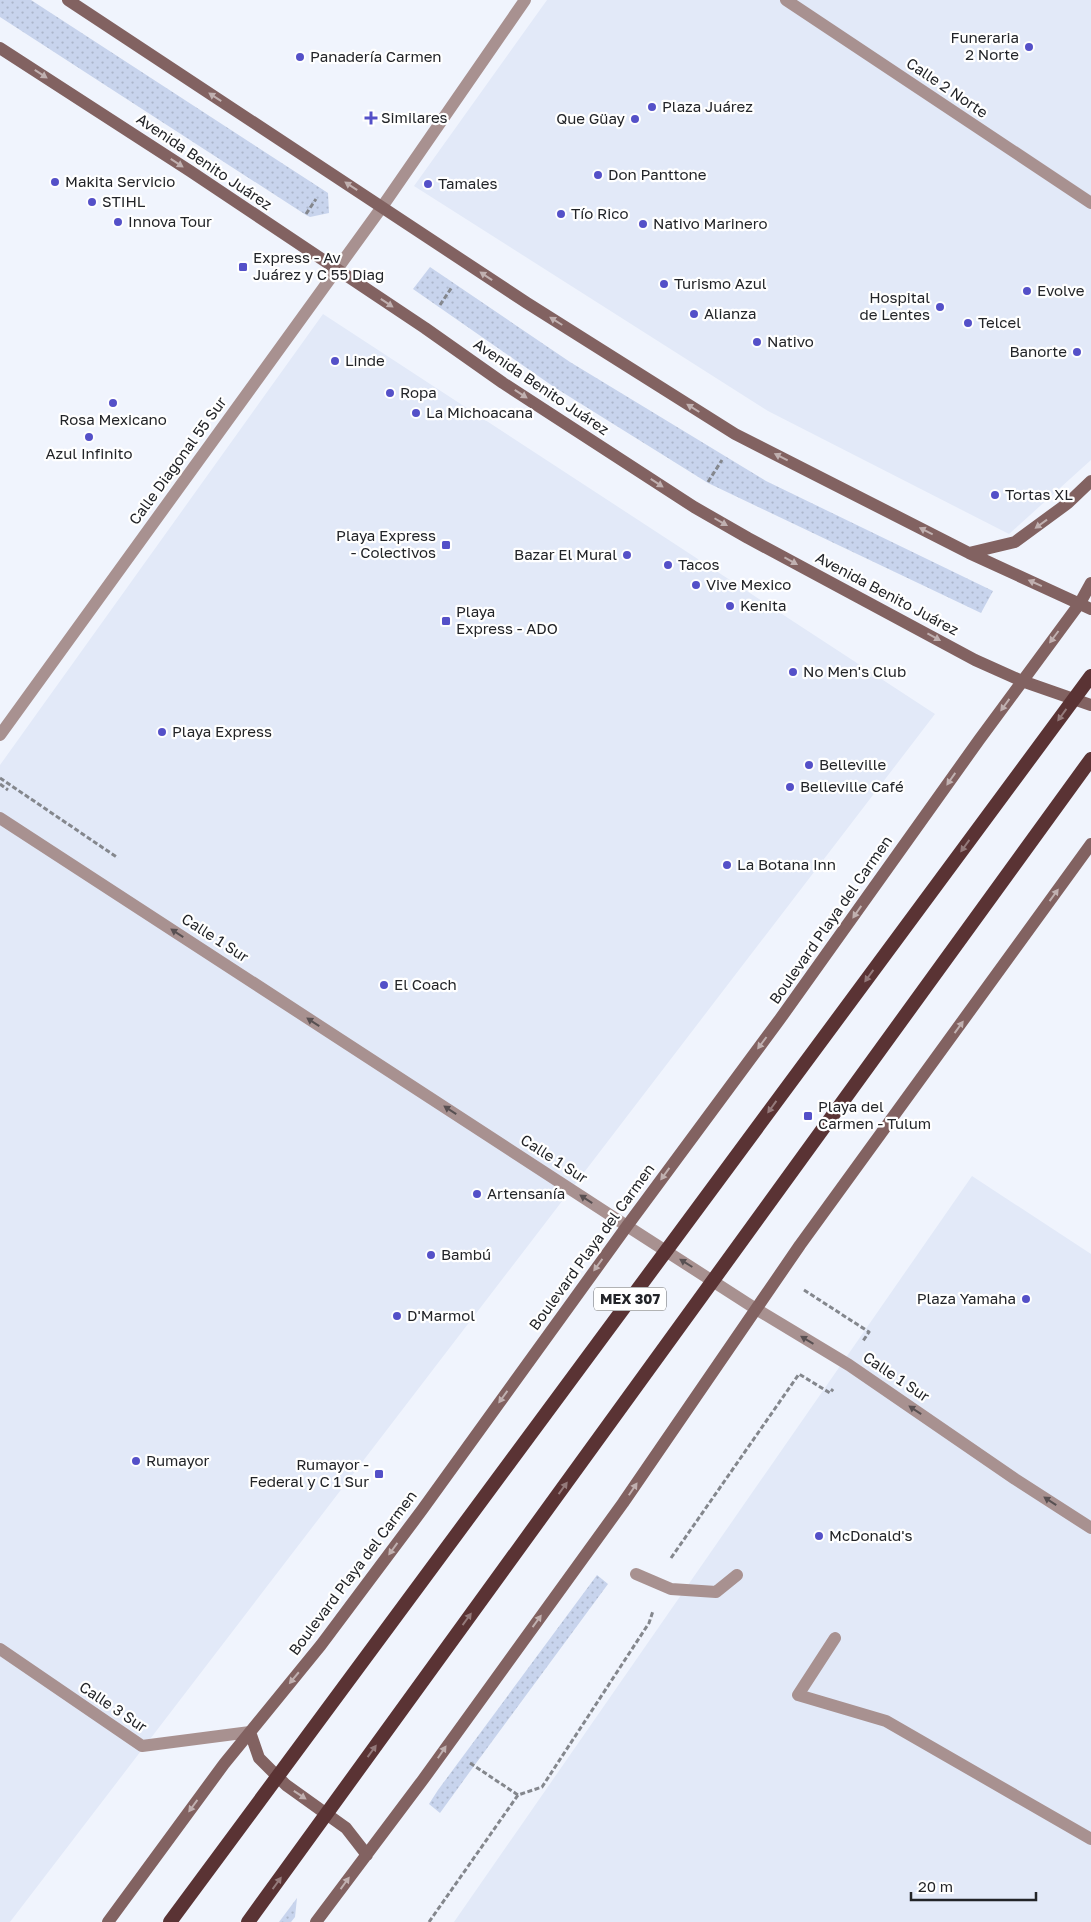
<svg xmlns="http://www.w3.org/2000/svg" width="1091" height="1922" viewBox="0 0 1091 1922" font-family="'Golos Text',sans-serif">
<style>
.built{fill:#e2e9f8}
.grass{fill:url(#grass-dots)}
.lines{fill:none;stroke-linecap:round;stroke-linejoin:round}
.path{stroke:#84878d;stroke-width:3;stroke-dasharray:5 2.5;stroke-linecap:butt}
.service{stroke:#a89190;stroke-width:12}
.minor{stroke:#a89190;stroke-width:12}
.secondary{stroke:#826261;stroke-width:12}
.trunk-bridge{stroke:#5a3334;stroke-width:14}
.oneway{fill:#c0b0b0}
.oneway2{fill:#947a7b}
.oneway3{fill:#585052}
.poi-dot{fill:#5450c8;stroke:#fff;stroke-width:2}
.labels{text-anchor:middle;stroke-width:4.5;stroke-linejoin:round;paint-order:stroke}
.shield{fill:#fff;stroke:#646668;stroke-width:1}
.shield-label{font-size:14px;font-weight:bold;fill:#222428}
.poi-label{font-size:15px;fill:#222428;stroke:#fff;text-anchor:start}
.street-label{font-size:15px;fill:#222428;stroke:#fff}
</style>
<defs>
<pattern id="grass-dots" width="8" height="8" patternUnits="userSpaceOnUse" patternTransform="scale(1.25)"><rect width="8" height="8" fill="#c8d4ed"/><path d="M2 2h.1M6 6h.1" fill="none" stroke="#acb6cb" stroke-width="1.8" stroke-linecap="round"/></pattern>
</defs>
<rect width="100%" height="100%" fill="#f0f4fd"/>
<!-- built -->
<path class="built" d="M547,0H1091V460L1009,534L768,411L414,186Z
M323,314L935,714L10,1922H0V765Z
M972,1176L1091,1254V1922H454Z"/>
<!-- grass -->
<path class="grass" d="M0,0H31L328,193L329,213L310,217L306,215L0,17Z
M430,267L570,362L766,481L993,591L981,613L708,483L554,387L413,289Z
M597,1575L608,1584L474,1766L440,1813L429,1804L438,1790Z
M297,1898L295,1917L291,1922H279Z"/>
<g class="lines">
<!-- path -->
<path class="path" d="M306,214L316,199
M440,305L452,287
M708,482L722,460
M0,778L118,858
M0,784L8,790
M804,1290L869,1332L863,1341
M671,1558L799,1374L830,1393L833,1389
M470,1763L518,1795
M429,1922L518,1795L542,1787L649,1623L653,1611"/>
<!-- service -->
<path class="service" d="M636,1574L671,1589L716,1592L737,1575
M835,1638L798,1695L886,1721L1091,1839"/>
<!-- minor -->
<path class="minor" d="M786,0L1091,203
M0,735L382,207L525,0
M0,818L627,1226L756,1309L849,1365L1015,1479L1091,1528
M0,1649L142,1746L250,1732"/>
<!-- secondary -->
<path class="secondary" d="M68,0L527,303L735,434L969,553L1091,609
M0,48L190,171L425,328L503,383L694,507L748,538L975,660L1022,681L1091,705
M969,553L1015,542L1068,503L1091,481
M250,1732L259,1758L286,1785L346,1828L367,1855
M108,1922L224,1764L321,1645L422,1510L627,1226L780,1019L979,740L1080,603L1091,583
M316,1922L422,1781L623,1503L800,1245L1091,844"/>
<!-- trunk-bridge -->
<path class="trunk-bridge" d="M170,1922L1091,676
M248,1922L1091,759"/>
</g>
<!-- one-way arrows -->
<defs><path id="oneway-solid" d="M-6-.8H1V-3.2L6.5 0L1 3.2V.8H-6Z" transform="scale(1.25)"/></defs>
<g class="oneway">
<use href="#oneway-solid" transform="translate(41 74) rotate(33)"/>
<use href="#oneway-solid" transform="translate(215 97) rotate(-147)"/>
<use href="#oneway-solid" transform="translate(177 163) rotate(33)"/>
<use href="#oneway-solid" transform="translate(351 186) rotate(-147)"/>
<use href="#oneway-solid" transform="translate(486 276) rotate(-146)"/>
<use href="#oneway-solid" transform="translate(387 303) rotate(34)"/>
<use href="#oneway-solid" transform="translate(556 321) rotate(-148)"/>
<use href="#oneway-solid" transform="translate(521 394) rotate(33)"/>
<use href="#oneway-solid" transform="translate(693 408) rotate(-148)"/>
<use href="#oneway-solid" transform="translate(781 457) rotate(-153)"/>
<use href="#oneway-solid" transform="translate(657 483) rotate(33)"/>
<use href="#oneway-solid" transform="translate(721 522) rotate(30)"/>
<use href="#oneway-solid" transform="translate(1041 524) rotate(144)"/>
<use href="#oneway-solid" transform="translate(926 531) rotate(-153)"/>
<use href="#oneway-solid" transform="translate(791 561) rotate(29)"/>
<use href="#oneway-solid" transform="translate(1035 583) rotate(-156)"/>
<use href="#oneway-solid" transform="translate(934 637) rotate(29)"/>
<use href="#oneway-solid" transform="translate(1054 637) rotate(127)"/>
<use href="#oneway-solid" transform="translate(1005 705) rotate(126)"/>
<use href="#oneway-solid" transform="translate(951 779) rotate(125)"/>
<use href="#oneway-solid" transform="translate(1054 895) rotate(-54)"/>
<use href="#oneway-solid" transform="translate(857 912) rotate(125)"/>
<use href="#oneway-solid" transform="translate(959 1027) rotate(-54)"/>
<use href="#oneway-solid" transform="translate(762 1043) rotate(127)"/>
<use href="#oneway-solid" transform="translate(665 1174) rotate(126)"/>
<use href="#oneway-solid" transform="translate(598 1265) rotate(126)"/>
<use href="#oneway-solid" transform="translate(503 1397) rotate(126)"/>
<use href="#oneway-solid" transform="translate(633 1489) rotate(-56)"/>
<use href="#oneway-solid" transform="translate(393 1549) rotate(126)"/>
<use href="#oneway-solid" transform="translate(537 1621) rotate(-54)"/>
<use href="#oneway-solid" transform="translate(294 1678) rotate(130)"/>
<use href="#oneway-solid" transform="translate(442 1752) rotate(-56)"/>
<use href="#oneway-solid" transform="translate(300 1795) rotate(34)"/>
<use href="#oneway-solid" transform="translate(193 1806) rotate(126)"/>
<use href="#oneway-solid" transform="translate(345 1883) rotate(-54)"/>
</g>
<g class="oneway2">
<use href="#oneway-solid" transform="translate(1062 715) rotate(126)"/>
<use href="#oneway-solid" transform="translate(965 846) rotate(126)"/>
<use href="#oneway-solid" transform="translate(869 976) rotate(126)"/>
<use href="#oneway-solid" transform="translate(772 1107) rotate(126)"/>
<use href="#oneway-solid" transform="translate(563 1488) rotate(-54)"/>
<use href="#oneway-solid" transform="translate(467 1619) rotate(-54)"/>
<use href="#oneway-solid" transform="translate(372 1751) rotate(-54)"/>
<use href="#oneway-solid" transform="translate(277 1883) rotate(-54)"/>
</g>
<g class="oneway3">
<use href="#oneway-solid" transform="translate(177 933) rotate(-147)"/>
<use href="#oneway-solid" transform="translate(313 1022) rotate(-147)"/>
<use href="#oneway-solid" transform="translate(450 1110) rotate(-147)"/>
<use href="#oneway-solid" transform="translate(586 1199) rotate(-147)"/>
<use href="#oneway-solid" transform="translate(686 1263) rotate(-148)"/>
<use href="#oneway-solid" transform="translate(807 1340) rotate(-149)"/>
<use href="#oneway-solid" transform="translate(915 1410) rotate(-146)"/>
<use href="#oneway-solid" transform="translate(1050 1501) rotate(-147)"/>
</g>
<!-- markers -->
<g class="poi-dot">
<circle cx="1029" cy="47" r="5"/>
<circle cx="300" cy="57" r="5"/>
<circle cx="652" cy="107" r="5"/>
<path d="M368.5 110.5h5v5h5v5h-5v5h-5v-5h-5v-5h5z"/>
<circle cx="635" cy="119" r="5"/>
<circle cx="598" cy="175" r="5"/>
<circle cx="55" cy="182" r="5"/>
<circle cx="428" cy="184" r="5"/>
<circle cx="92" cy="202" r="5"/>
<circle cx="561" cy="214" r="5"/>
<circle cx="118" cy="222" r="5"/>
<circle cx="643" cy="224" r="5"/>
<rect x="238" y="262" width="10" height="10" rx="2.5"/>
<circle cx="664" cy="284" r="5"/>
<circle cx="1027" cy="291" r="5"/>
<circle cx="940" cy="307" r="5"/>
<circle cx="694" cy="314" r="5"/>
<circle cx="968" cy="323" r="5"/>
<circle cx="757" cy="342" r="5"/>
<circle cx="1077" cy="352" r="5"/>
<circle cx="335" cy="361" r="5"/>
<circle cx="390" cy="393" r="5"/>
<circle cx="113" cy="403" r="5"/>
<circle cx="416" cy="413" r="5"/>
<circle cx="89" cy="437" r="5"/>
<circle cx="995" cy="495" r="5"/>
<rect x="441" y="540" width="10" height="10" rx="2.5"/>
<circle cx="627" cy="555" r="5"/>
<circle cx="668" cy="565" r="5"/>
<circle cx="696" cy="585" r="5"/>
<circle cx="730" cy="606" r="5"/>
<rect x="441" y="616" width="10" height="10" rx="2.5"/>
<circle cx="793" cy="672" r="5"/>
<circle cx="162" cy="732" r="5"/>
<circle cx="809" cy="765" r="5"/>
<circle cx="790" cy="787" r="5"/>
<circle cx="727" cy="865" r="5"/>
<circle cx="384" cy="985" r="5"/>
<rect x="803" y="1111" width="10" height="10" rx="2.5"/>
<circle cx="477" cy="1194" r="5"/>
<circle cx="431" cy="1255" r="5"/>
<circle cx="1026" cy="1299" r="5"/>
<circle cx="397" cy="1316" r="5"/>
<circle cx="136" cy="1461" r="5"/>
<rect x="374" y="1469" width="10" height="10" rx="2.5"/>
<circle cx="819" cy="1536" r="5"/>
</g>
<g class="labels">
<!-- shield labels -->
<rect class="shield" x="594" y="1287.5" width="72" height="23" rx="4"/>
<g class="shield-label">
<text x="630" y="1304">MEX 307</text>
</g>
<!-- poi labels -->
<g class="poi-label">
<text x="1019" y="43" text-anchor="end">Funeraria<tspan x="1019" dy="17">2 Norte</tspan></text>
<text x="310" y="62">Panadería Carmen</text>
<text x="662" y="112">Plaza Juárez</text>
<text x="381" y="123">Similares</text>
<text x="625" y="124" text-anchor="end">Que Güay</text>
<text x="608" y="180">Don Panttone</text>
<text x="65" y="187">Makita Servicio</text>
<text x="438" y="189">Tamales</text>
<text x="102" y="207">STIHL</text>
<text x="571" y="219">Tío Rico</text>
<text x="128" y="227">Innova Tour</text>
<text x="653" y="229">Nativo Marinero</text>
<text x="253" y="263">Express - Av<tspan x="253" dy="17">Juárez y C 55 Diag</tspan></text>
<text x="674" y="289">Turismo Azul</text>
<text x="1037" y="296">Evolve</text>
<text x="930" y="303" text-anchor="end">Hospital<tspan x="930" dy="17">de Lentes</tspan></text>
<text x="704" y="319">Alianza</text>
<text x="978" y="328">Telcel</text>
<text x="767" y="347">Nativo</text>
<text x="1067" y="357" text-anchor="end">Banorte</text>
<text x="345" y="366">Linde</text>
<text x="400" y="398">Ropa</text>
<text x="426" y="418">La Michoacana</text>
<text x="113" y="425" text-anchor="middle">Rosa Mexicano</text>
<text x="89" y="459" text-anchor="middle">Azul Infinito</text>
<text x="1005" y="500">Tortas XL</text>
<text x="436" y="541" text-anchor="end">Playa Express<tspan x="436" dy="17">- Colectivos</tspan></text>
<text x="617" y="560" text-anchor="end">Bazar El Mural</text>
<text x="678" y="570">Tacos</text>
<text x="706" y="590">Vive Mexico</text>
<text x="740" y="611">Kenita</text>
<text x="456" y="617">Playa<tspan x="456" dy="17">Express - ADO</tspan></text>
<text x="803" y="677">No Men's Club</text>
<text x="172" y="737">Playa Express</text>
<text x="819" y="770">Belleville</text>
<text x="800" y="792">Belleville Café</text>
<text x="737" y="870">La Botana Inn</text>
<text x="394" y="990">El Coach</text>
<text x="818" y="1112">Playa del<tspan x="818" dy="17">Carmen - Tulum</tspan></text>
<text x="487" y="1199">Artensanía</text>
<text x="441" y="1260">Bambú</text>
<text x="1016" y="1304" text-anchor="end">Plaza Yamaha</text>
<text x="407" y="1321">D'Marmol</text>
<text x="146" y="1466">Rumayor</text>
<text x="369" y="1470" text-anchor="end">Rumayor -<tspan x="369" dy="17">Federal y C 1 Sur</tspan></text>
<text x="829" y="1541">McDonald's</text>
</g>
<!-- street labels -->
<g class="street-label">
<text transform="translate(947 88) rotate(34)" y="5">Calle 2 Norte</text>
<text transform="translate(204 162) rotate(34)" y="5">Avenida Benito Juárez</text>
<text transform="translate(541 387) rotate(34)" y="5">Avenida Benito Juárez</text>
<text transform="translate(178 461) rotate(-54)" y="5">Calle Diagonal 55 Sur</text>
<text transform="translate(887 594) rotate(28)" y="5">Avenida Benito Juárez</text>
<text transform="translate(831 920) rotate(-55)" y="5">Boulevard Playa del Carmen</text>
<text transform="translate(215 938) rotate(33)" y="5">Calle 1 Sur</text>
<text transform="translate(554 1159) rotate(33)" y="5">Calle 1 Sur</text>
<text transform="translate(592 1247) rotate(-54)" y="5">Boulevard Playa del Carmen</text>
<text transform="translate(896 1377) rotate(34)" y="5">Calle 1 Sur</text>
<text transform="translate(353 1573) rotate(-53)" y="5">Boulevard Playa del Carmen</text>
<text transform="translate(113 1707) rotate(34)" y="5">Calle 3 Sur</text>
</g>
</g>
<!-- scale -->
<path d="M911 1892v8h125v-8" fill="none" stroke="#222428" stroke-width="2.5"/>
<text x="918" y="1892" font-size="15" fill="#222428" stroke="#ffffff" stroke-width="4" paint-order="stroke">20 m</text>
</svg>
